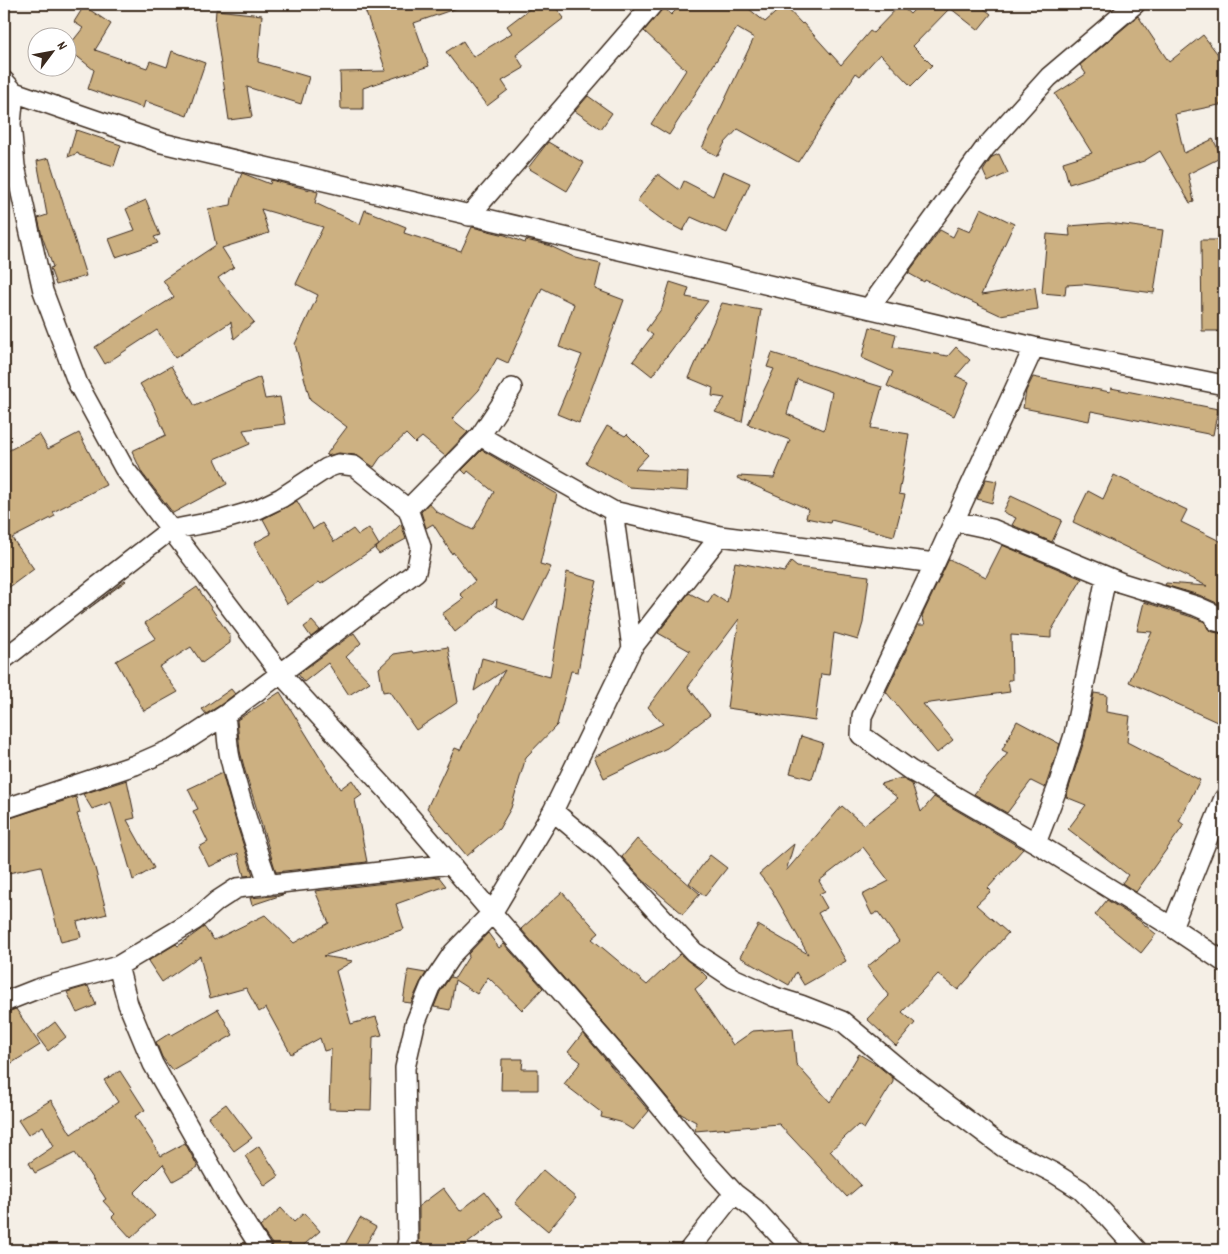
<svg xmlns="http://www.w3.org/2000/svg" width="1228" height="1254" viewBox="0 0 1228 1254" font-family="Dekko,sans-serif">
<style>
.building{fill:#ccb081;stroke:#3b2a1e;fill-rule:evenodd}
.lines{fill:none;stroke-linecap:round;stroke-linejoin:round}
.street-casing{stroke:#3b2a1e;stroke-width:22}
.street{stroke:#fff;stroke-width:19}
</style>
<rect width="100%" height="100%" fill="#f5efe6"/>
<filter id="ink" filterUnits="userSpaceOnUse"><feTurbulence type="fractalNoise" baseFrequency=".02" numOctaves="2"/><feDisplacementMap in="SourceGraphic" scale="10" xChannelSelector="R" yChannelSelector="G"/><feConvolveMatrix kernelMatrix="1 2 1 2 8 2 1 2 1" color-interpolation-filters="sRGB"/></filter>
<g filter="url(#ink)">
<!-- building -->
<path class="building" d="M363,4H460V7L414,23L429,66L363,88V109H341L340,72L386,71Z
M536,4H553L564,18L516,55L524,68L502,81L508,90L487,106L446,52L463,41L473,57L512,33L507,26Z
M682,4H743L765,22L784,5L802,24L803,23L841,65L870,31L873,33L900,5L910,14L920,4H978L991,14L978,30L950,8L913,46L932,65L911,86L880,54L860,76L856,73L798,162L738,129L724,144L718,156L702,148L754,38L737,28L669,135L651,124L686,70L644,31L664,7L671,15Z
M84,6L111,24L95,50L147,68L150,61L167,67L172,51L205,63L187,116L145,101L143,108L88,89L94,70L68,49V40L72,42L83,28L74,22Z
M216,10L262,15L258,62L309,77L301,104L247,87L252,117L229,120L215,24Z
M1138,16L1169,62L1203,35L1224,62V104L1175,114L1184,153L1213,139L1222,157L1188,174L1194,202L1190,203L1160,151L1144,161L1069,184L1063,162L1092,153L1055,94L1086,74L1080,65Z
M588,96L612,113L601,129L575,111Z
M76,130L121,145L114,166L79,155L78,153L68,157Z
M548,142L584,163L567,191L528,168Z
M999,154L1008,173L988,182L983,171L992,157Z
M49,158L86,276L56,285L50,268L53,267L42,236L38,218L47,215L37,161Z
M723,171L750,183L727,233L691,217L683,231L664,221L637,201L658,174L680,190L684,181L713,196Z
M242,173L270,184L271,180L318,192L315,203L360,224L365,210L406,227L404,233L461,251L472,227L505,235L525,243L526,240L548,245L576,258L601,264L595,289L624,300L579,423L557,414L582,355L559,347L574,304L542,288L508,363L497,358L479,390L452,419L468,432L445,456L422,437L415,443L406,434L380,458L374,467L355,455L339,453L327,456L326,455L347,427L310,399L295,344L318,295L296,284L323,227L261,209L269,233L222,248L234,267L218,278L254,322L234,339L231,322L175,358L157,330L105,364L95,347L174,297L163,280L216,245L208,209L231,205L232,198Z
M146,200L160,235L154,237L158,243L116,257L109,239L135,230L126,209Z
M981,208L1014,224L981,295L1035,287L1038,309L1000,315L925,280L924,282L908,273L940,230L953,237L958,227L970,232Z
M1109,223L1163,230L1154,293L1083,284L1066,285L1065,295L1042,293L1047,234L1070,236L1069,226Z
M1201,240H1224V331H1202Z
M670,282L689,288L686,297L708,301L652,376L633,361L653,335L646,330L662,308Z
M722,303L761,310L742,422L715,412L725,398L712,396L713,388L689,378Z
M870,327L896,334L893,347L948,356L956,347L970,360L956,376L969,382L954,416L887,386L893,372L862,358Z
M772,353L882,387L871,428L909,434L899,494L905,495L894,536L831,520L830,523L806,518L808,509L737,478L738,476L774,478L790,440L748,424L774,369L767,367ZM797,379L832,392L824,430L787,414Z
M171,366L195,406L260,377L265,399L280,397L285,424L243,430L250,444L215,459L227,484L173,513L142,473L132,451L166,435L153,405L140,384Z
M1033,377L1110,392L1111,388L1218,409L1213,435L1091,411L1089,421L1023,408L1026,391Z
M607,426L625,436L627,434L648,455L635,469L688,472L687,491L629,487L586,463Z
M79,433L106,485L53,512L55,516L12,538L34,569L4,591V453L39,434L48,449Z
M482,450L557,494L540,564L551,567L524,621L496,606L497,599L455,632L442,614L464,598L460,594L475,581L453,552L452,554L433,524L426,528L421,512L429,503L437,512L473,530L494,492L468,471L466,474L462,470Z
M1114,475L1187,510L1181,522L1224,543V596L1219,604L1199,595L1165,585L1166,583L1207,586L1073,522L1088,491L1103,499Z
M986,479L997,481L992,503L977,499Z
M1011,496L1062,520L1052,542L1012,525L1016,518L1003,512Z
M297,501L313,529L322,523L334,542L353,529L358,535L369,528L379,545L321,584L319,582L287,604L254,543L271,534L263,519Z
M401,524L406,539L379,554L375,549Z
M1002,545L1082,579L1051,631V638L1011,635L1012,680H1008L1010,692L923,704L953,740L937,753L886,692L918,625H925L922,616L949,559L986,577Z
M735,562L784,572L791,562L797,567L869,576L863,623L858,640L834,633L829,675L821,674L815,721L727,708L739,619L688,687L710,715L667,748L604,778L594,757L663,724L648,707L690,651L658,633L689,593L708,603L713,594L727,603Z
M567,572L597,581L587,620L578,672L571,671L557,725L526,757L511,808L499,829L467,856L427,808L455,748L460,750L505,670L474,691L482,658L550,677Z
M125,580L126,581L80,615Z
M197,587L230,636V643L202,663L191,647L159,667L178,692L144,711L116,661L156,638L145,623Z
M1144,602L1192,617L1205,622L1208,629L1213,632L1224,634V707L1217,722L1129,682L1152,632L1137,631Z
M312,621L320,630L311,637L304,627Z
M354,633L361,643L346,657L370,682L349,695L328,663L304,682L298,674Z
M448,647L458,702L416,730L389,691L383,692L379,668L394,654L412,651L413,653Z
M231,689L235,694L219,706L206,714L202,709Z
M280,692L340,789L352,780L362,795L355,800L367,862L276,872L245,771L240,751L237,720Z
M1094,693L1107,695L1106,712L1130,716L1127,742L1200,780L1179,821L1184,825L1136,892L1122,883L1128,875L1068,829L1086,805L1066,797L1085,738Z
M1017,721L1060,744L1045,788L1031,781L1007,813L974,794L1008,753L1002,750Z
M801,736L823,743L812,779L790,773Z
M222,773L237,825L253,875L244,876L238,853L209,867L199,847L208,842L193,811L198,809L188,789Z
M901,778L912,784L921,812L934,797L1023,849L988,888L991,891L976,905L1008,933L958,990L938,974L902,1012L915,1023L896,1046L867,1019L889,996L867,967L899,941L878,912L872,915L862,895L889,881L863,847L819,881L825,891L819,894L827,908L818,913L846,961L804,985L796,972L789,985L740,957L758,925L808,954L771,889L759,874L794,844L786,871L842,806L864,825L898,798L880,784Z
M127,780L135,818L127,820L154,868L133,880L111,802L92,809L83,794Z
M76,797L80,813L77,814L95,868L107,914L77,922L81,937L61,942L41,866L4,874V820Z
M637,839L700,894L683,914L643,880L622,857Z
M710,855L727,868L705,896L689,883Z
M439,877L446,886L396,904L404,929L323,956L353,961L336,971L351,1024L376,1017L382,1035L373,1037L371,1110L329,1109L331,1049L324,1051L320,1038L291,1054L266,1008L259,1012L246,988L210,998L200,956L162,982L148,961L176,944L178,946L204,927L214,940L265,915L294,943L329,923L315,891Z
M562,892L599,933L592,939L647,985L680,954L688,961L700,970L708,978L695,989L733,1045L753,1031L793,1028L796,1064L830,1102L859,1054L877,1065L893,1078V1082L864,1129L858,1125L830,1151L861,1185L847,1197L779,1124L695,1131L696,1122L681,1114L645,1071L521,929Z
M285,894L252,905L250,898L272,896Z
M1107,900L1140,921L1156,934L1141,953L1095,915Z
M488,933L499,948L504,944L543,988L522,1010L488,977L477,994L455,980L450,1010L434,1007L440,992L450,977L455,978L469,956L468,954Z
M408,970L426,973L420,983L411,1003L403,1002Z
M88,986L96,1005L77,1013L67,992Z
M16,1009L40,1045L4,1068V1013Z
M218,1009L233,1035L172,1070L162,1057L156,1042L170,1033L172,1035Z
M55,1022L66,1037L48,1051L37,1036Z
M583,1033L649,1111L633,1130L620,1122L601,1117L602,1113L564,1084L581,1062L568,1052Z
M502,1059H523L522,1069H538V1090H501Z
M120,1071L145,1110L135,1116L161,1156L185,1143L198,1167L173,1181L163,1164L134,1193L155,1216L131,1238L112,1217L115,1214L103,1201L106,1199L75,1153L35,1173L29,1163L54,1146L43,1126L28,1135L18,1120L51,1100L71,1134L118,1102L104,1080Z
M226,1104L252,1138L234,1151L208,1117Z
M259,1146L279,1176L265,1186L245,1156Z
M543,1170L576,1198L548,1231L515,1203Z
M443,1188L460,1211L485,1192L503,1216L459,1250H425L419,1242V1206Z
M281,1208L294,1222L304,1213L320,1231L298,1250H273L272,1244L260,1227Z
M360,1218L376,1227L363,1250H342Z
M244,1242L249,1250H236Z"/>
<g class="lines">
<!-- street casing -->
<g class="street-casing">
<path id="street" d="M4,81L14,92L162,143L1034,347L1224,385
M14,92L11,124L15,166L43,291L78,384L124,468L281,674L387,790L492,913L637,1078L704,1160L734,1193L755,1209L793,1250
M469,216L653,4
M869,308L985,148L1049,77L1135,4
M1034,347L935,563L862,716L861,735L910,770L1036,843L1172,927L1224,962
M480,436L613,511L720,536L935,563
M408,509L480,436L512,388
M613,511L632,648
M954,521L992,529L1122,583L1196,606L1214,614L1216,621L1224,623
M4,659L170,530L222,520L256,510L281,498L327,468L338,464L354,466L408,509L421,547L416,572L225,715L176,747L135,765L4,809
M225,715C227,729 227,744 230,758C240,801 254,843 269,885
M553,811L603,853L694,952L733,978L775,997L801,1005L842,1021L903,1072L1003,1147L1054,1173L1081,1190L1104,1213L1137,1250
M1036,843L1057,789L1074,735L1106,577
M1172,927L1224,798
M118,966L128,1004L153,1064L229,1198L262,1250
M4,1002L37,989L118,966L195,920L217,901L237,888L451,864
M406,1250L408,1240L405,1068L415,1024L430,987L453,953L492,913L553,811L632,648L720,536
M689,1250L734,1193"/>
</g>
<!-- street -->
<use href="#street" class="street"/>
</g>
</g>
<!-- margin -->
<rect width="1228" height="1254" fill="none" stroke="#fff" stroke-width="20"/>
<rect x="10" y="10" width="1208" height="1234" fill="none" stroke="#3b2a1e" stroke-width="2" filter="url(#ink)"/>
<!-- north arrow -->
<g transform="translate(52 52) rotate(58)"><circle r="24" fill="#ffffff" stroke="#b1aaa5"/>
<path d="M0-4L9 19L0 12L-9 19Z" fill="#3b2a1e"/>
<text y="-8" font-size="14" font-weight="bold" text-anchor="middle" fill="#3b2a1e">N</text>
</g>
</svg>
